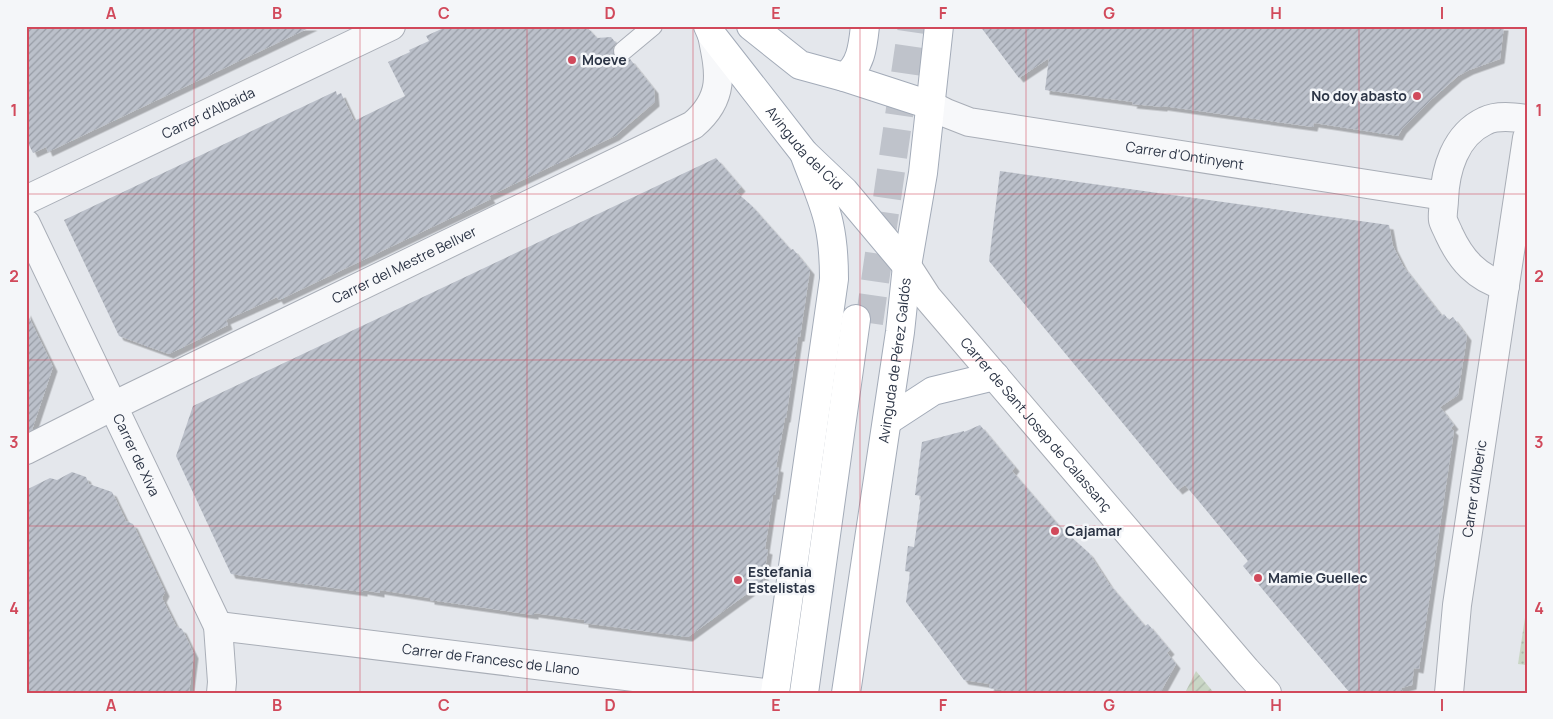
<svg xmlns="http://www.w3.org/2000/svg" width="1553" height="719" viewBox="0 0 1553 719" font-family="Manrope,sans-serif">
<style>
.park{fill:url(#park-dots)}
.garden{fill:url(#garden-furrows)}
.building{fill:url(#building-hatch);filter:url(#shadow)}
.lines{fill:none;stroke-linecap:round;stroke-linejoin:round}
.primary-tunnel{stroke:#bfc3cb;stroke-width:28;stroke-dasharray:28 14;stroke-linecap:butt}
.lane-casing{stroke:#a9aeb7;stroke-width:20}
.street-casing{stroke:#a9aeb7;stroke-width:30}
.secondary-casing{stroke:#a9aeb7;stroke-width:30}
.primary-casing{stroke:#a3abb8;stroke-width:30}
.lane{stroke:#f7f8fa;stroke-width:18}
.street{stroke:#f7f8fa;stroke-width:28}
.secondary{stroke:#fff;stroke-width:28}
.primary{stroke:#fff;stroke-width:28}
.grid{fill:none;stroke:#d1495b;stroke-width:1;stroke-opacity:0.55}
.poi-dot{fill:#d1495b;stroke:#f4f6f9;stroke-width:2}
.labels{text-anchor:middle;stroke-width:5;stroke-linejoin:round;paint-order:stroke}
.poi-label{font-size:14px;font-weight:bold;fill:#2b3445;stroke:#f4f6f9;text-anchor:start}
.street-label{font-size:14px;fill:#2b3445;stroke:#f4f6f9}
.neatline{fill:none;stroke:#d1495b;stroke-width:2}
.grid-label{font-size:16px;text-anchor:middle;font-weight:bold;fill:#d1495b}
</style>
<defs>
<pattern id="park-dots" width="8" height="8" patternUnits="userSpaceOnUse" patternTransform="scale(1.25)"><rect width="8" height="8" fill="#c9d6c5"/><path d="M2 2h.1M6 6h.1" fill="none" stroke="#adb8ab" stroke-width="1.8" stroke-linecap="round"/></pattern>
<pattern id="garden-furrows" width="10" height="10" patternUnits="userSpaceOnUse" patternTransform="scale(1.25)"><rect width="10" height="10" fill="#c9d6c5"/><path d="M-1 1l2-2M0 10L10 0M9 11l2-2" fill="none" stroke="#adb8ab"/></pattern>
<pattern id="building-hatch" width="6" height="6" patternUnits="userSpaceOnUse" patternTransform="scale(1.25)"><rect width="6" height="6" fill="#bbc0ca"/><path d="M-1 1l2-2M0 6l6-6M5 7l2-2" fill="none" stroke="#989da6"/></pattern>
<filter id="shadow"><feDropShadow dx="4.5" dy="4.5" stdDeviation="0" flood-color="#0004"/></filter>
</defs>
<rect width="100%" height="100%" fill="#e4e7ec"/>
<!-- park -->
<path class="park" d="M1527,604V665L1518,664Z"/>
<!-- garden -->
<path class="garden" d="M1196,671L1214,693H1185Z"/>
<!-- building -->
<path class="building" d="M26,26H313L48,152L46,147L33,153L26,139Z
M448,26H586L597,38L611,37L616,43L613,48L615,57L620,61L630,59L654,89L655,102L615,136L489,196L491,199L279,300L277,297L226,320L228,325L169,354L119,336L64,220L336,91L337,95L341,93L354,121L405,96L388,62L410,52L409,50L429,41L426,36Z
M980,26H1504L1500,59L1469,70L1458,76L1432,99L1402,129L1398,136L1314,123L1313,127L1163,106V107L1132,104L1133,102L1045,90L1049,58L1019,78Z
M716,158L741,187L736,192L751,205L791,250L793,249L810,270L800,337H798L786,418H785L776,467L779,468L775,495H773L765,549L768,550L763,582L688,637L584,623V620L534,613V615L430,600V598L380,590V593L363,590V592L231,574L176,456L193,406Z
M1000,171L1389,225L1393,246L1403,266L1442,316L1444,314L1449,320L1453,317L1467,336L1458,395L1440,407L1454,425L1451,428L1454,431L1419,669L1414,668L1412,685L1401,688L1403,693H1350L1243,566L1248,561L1197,499L1185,485L1178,490L989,261Z
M26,311L53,367L32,430L28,432L26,431Z
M980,425L1015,467L1012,471L1061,528L1089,553L1109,584L1145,626L1148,624L1170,650L1167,653L1176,664L1160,693H1020L989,688L990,684L964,680L906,602L910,572L905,571L908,546L914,547L921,496L915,495L922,442L964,431V432Z
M72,472L86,477L89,484L112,492L126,521L133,524L165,592L162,598L176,626L182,629L194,654L189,693H26V490L50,478L57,480Z"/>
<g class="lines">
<!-- primary-tunnel -->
<path class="primary-tunnel" d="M869,323L912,26"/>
<!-- lane casing -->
<g class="lane-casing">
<path id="lane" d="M623,51L653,26"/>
</g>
<!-- street casing -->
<g class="street-casing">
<g id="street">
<path id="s1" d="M930,105L946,113L969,122L1444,196"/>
<path id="s2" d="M26,200L391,26"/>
<path id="s3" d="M26,224L218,626L222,682L221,693"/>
<path d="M1505,286C1477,278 1461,260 1449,234C1447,229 1444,224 1443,220C1442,214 1444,206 1444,200C1445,170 1455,135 1485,121C1497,115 1514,117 1527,119"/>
<path id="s4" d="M26,450L113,406L693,125C725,98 720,73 712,35"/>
<path id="s5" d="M218,626L765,693"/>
<path id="s6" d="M1449,693L1457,605L1527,138"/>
</g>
</g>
<!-- secondary casing -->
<g class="secondary-casing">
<g id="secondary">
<path id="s7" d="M907,266L927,297L1246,670L1267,693"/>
</g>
</g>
<!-- primary casing -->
<g class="primary-casing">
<g id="primary">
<path id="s8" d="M708,26L712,35L804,153L844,191L907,266"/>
<path d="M751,26L800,65L844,77L930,105"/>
<path d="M844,77C861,67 863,45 865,26"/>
<path d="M887,421L933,391L995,376"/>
<path d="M775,693L834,279C834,260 833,242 829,224C824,200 812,176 804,153"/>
<path d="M804,693L856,319"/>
<path id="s9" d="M846,693L900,332L907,266L923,173L939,26"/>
</g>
</g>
<!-- lane -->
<use href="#lane" class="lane"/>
<!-- street -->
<use href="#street" class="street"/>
<!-- secondary -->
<use href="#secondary" class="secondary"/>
<!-- primary -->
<use href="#primary" class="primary"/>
</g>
<!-- grid -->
<path class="grid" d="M194,26V693M360,26V693M527,26V693M693,26V693M860,26V693M1026,26V693M1193,26V693M1359,26V693M26,194H1527M26,360H1527M26,526H1527"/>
<!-- markers -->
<g class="poi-dot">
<circle cx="572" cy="60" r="5"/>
<circle cx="1417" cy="96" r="5"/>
<circle cx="1055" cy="531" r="5"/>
<circle cx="1258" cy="578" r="5"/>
<circle cx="738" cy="580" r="5"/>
</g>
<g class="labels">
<!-- poi labels -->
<g class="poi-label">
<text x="582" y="65">Moeve</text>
<text x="1407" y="101" text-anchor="end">No doy abasto</text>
<text x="1065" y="536">Cajamar</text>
<text x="748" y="577">Estefania<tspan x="748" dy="16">Estelistas</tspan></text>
<text x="1268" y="583">Mamie Guellec</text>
</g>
<!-- street labels -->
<g class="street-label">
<text dy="5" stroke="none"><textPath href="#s2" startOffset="202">Carrer d'Albaida</textPath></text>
<text dy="5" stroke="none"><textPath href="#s8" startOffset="156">Avinguda del Cid</textPath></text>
<text dy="5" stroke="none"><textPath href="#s1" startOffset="261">Carrer d'Ontinyent</textPath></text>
<text dy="5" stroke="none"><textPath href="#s4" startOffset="421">Carrer del Mestre Bellver</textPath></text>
<text dy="5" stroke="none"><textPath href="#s9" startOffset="336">Avinguda de Pérez Galdós</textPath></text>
<text dy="5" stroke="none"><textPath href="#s7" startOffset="205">Carrer de Sant Josep de Calassanç</textPath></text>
<text dy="5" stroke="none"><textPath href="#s3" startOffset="256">Carrer de Xiva</textPath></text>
<text dy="5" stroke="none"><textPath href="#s6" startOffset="206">Carrer d'Alberic</textPath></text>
<text dy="5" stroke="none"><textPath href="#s5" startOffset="275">Carrer de Francesc de Llano</textPath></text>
</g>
</g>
<!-- border -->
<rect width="1553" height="719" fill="none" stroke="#f4f6f9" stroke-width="55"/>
<rect x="28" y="28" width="1498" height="664" class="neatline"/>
<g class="grid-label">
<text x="111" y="19">A</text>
<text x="277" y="19">B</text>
<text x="444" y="19">C</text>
<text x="610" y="19">D</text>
<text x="776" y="19">E</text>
<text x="943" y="19">F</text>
<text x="1109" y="19">G</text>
<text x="1276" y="19">H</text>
<text x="1442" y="19">I</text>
<text x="14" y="116">1</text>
<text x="1539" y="116">1</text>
<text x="14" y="282">2</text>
<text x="1539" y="282">2</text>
<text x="14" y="448">3</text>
<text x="1539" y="448">3</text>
<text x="14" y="614">4</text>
<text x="1539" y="614">4</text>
<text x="111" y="711">A</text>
<text x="277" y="711">B</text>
<text x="444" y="711">C</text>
<text x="610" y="711">D</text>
<text x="776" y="711">E</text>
<text x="943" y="711">F</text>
<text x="1109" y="711">G</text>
<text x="1276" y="711">H</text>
<text x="1442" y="711">I</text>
</g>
</svg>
